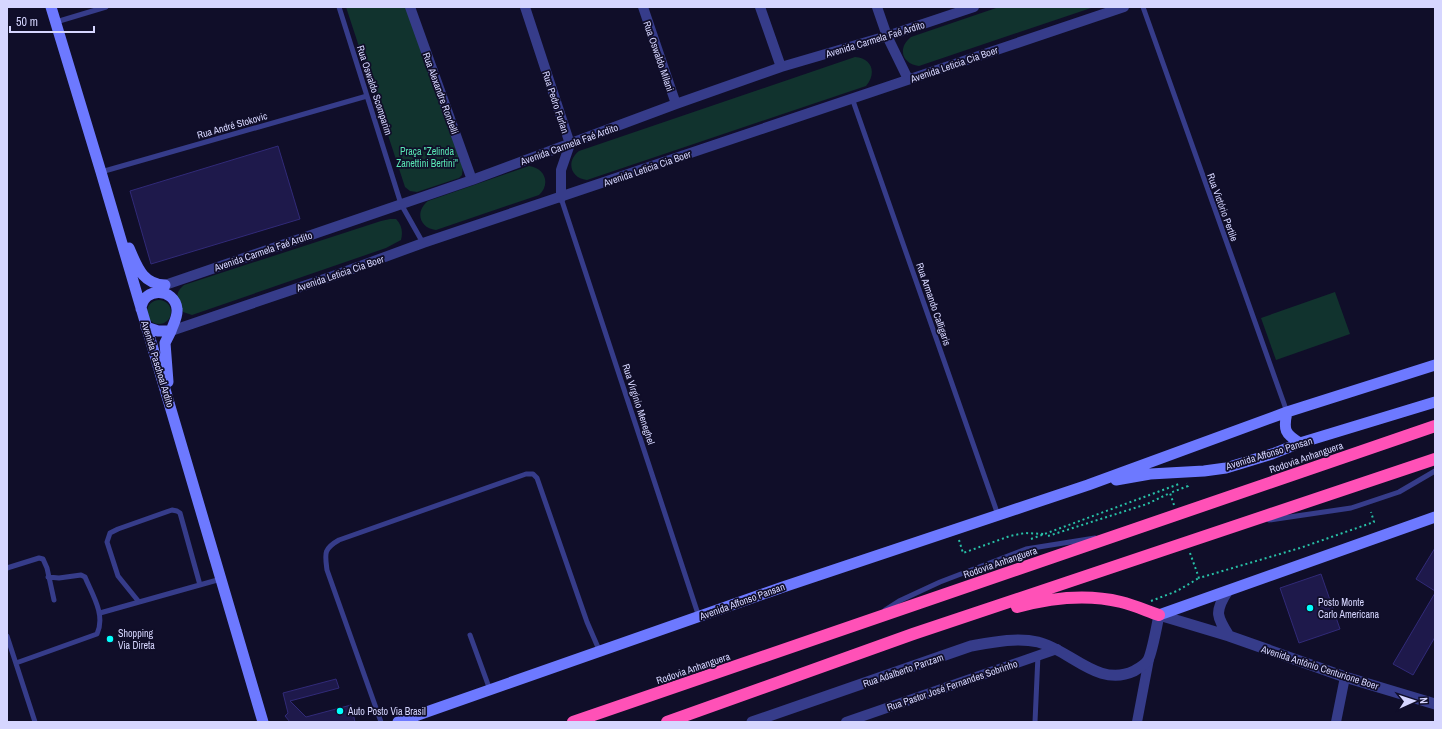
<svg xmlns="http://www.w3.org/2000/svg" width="1442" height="729" viewBox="0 0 1442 729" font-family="'Archivo Narrow',sans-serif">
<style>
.green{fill:#11332e}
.building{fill:#1e194b;stroke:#312a78}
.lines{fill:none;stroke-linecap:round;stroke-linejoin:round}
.path{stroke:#28c1a7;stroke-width:2;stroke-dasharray:2 3;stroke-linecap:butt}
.service{stroke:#363c8a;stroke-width:5}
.minor{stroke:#363c8a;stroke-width:10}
.tertiary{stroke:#363c8a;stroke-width:11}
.secondary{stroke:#6d79ff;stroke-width:11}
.motorway{stroke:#ff51b7;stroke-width:12}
.poi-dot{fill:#02fffd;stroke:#100e29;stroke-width:1.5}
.labels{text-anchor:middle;stroke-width:3.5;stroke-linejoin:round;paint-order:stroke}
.street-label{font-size:10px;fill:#d6d6ff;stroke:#100e29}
.park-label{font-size:10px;fill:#59e7b4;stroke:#100e29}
.poi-label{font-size:10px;fill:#d6d6ff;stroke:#100e29;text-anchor:start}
</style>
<rect width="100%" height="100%" fill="#100e29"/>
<!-- green -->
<path class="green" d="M346,7H406L463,166L462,175L459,178L417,192L410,191L405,187Z
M999,7H1094L919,66C902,64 897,48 911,37Z
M855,57C872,58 877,73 866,86L587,180C570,178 566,161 579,151Z
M529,166C545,168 551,184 539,195L436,230C419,228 415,211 428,201Z
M390,219H396C402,225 403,232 401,240L386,248L192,315L183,312C178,301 173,294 184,285L381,221Z
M1335,292L1350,334L1276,360L1261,318Z
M147 312a12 12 0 1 1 24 0a12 12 0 1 1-24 0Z"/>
<!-- building -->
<path class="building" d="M278,146L300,219L151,264L130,191Z
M1435,548V591L1416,579Z
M1321,574L1340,629L1299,643L1280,588Z
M1435,593V637L1413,675L1393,664Z
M336,679L339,688L290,701L306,717L351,705L355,722H290L285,716L288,713L283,693Z"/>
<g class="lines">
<!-- path -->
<path class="path" d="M1174,505L1170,493L1188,486L1187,483
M1048,536L1147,504L1170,493
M1031,539L1179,484
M959,540L963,553L1010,536L1025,533L1044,534
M1190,553L1199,578L1300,548L1374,522L1371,512
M1151,601L1177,591L1199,578"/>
<!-- service -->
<path class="service" d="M339,7L401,204L423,243
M1143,7L1287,412
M56,22L106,7
M852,98L998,515
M101,172L367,96
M561,198L699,617
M1269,520L1351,508L1399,492L1435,471
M7,568L39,558L43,559L47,568L54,600
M139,602L118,576L107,542L110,533L118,529L172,510L177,511L180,513L200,585
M885,610L899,601L940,582L1026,549L1095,538
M100,613L221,579
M470,635L490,690
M7,636L35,722
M16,663L97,634C106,615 92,594 85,577L81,575L59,578L48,577
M381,722L327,570C325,554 323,549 339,540L526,474H533L537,478L587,622L600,652
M1035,722L1038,655"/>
<!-- minor -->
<path class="minor" d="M410,7L472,180
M525,7L570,144L561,170V198
M643,7L676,104
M760,7L781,67
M877,7L887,36L908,79
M165,285L472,180L676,104L781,67L887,36L974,7
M171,331L333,276L423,243L1124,7
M846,722L1057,649
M1137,722L1149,659
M1336,722L1345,677"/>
<!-- tertiary -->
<path class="tertiary" d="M1227,592C1214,612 1217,617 1229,636
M752,722L971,646C993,642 1017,637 1038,642C1071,650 1098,688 1134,671C1139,668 1145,665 1148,660C1152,653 1157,625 1159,615L1229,636L1345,677L1435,704"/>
<!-- secondary -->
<path class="secondary" d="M51,7L101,172L263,722
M129,248C137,266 142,284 165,285L161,292
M141,309C143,286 175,288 177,309C178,317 173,324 171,331H158L146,327
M168,382L165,343L171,331
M1287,412C1283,430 1285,434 1300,443
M1116,480L1150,474L1204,471L1226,468L1272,454L1300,443L1435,402
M1159,615L1435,517
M398,722L783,587L1088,485L1287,412L1435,365"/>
<!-- motorway -->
<path class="motorway" d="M1017,607C1050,598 1088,594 1121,602C1134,605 1147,611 1159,615
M573,722L1435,426
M667,722L913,634L1435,459"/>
</g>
<!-- markers -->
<g class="poi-dot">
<circle cx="1310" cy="608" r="4"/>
<circle cx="110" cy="639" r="4"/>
<circle cx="340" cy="711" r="4"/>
</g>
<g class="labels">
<!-- street labels -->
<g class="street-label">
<text transform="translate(875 39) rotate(-17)" y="4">Avenida Carmela Faé Ardito</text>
<text transform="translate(659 56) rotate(71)" y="4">Rua Oswaldo Milani</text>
<text transform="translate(954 64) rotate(-19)" y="4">Avenida Leticia Cia Boer</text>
<text transform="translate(375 90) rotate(72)" y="4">Rua Oswaldo Scomparim</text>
<text transform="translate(441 93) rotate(70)" y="4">Rua Alexandre Rondelli</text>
<text transform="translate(556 102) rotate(72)" y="4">Rua Pedro Furlan</text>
<text transform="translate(232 125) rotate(-16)" y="4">Rua André Stokovic</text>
<text transform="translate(569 144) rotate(-20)" y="4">Avenida Carmela Faé Ardito</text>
<text transform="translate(647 168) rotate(-19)" y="4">Avenida Leticia Cia Boer</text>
<text transform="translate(1223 207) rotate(70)" y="4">Rua Victório Pertile</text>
<text transform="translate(263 251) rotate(-19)" y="4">Avenida Carmela Faé Ardito</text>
<text transform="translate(340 273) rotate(-19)" y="4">Avenida Leticia Cia Boer</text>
<text transform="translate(934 304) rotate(71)" y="4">Rua Armando Calligaris</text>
<text transform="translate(158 364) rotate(73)" y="4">Avenida Paschoal Ardito</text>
<text transform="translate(639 404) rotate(72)" y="4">Rua Virginio Meneghel</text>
<text transform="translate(1269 453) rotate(-17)" y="4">Avenida Affonso Pansan</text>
<text transform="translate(1306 457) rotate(-19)" y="4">Rodovia Anhanguera</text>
<text transform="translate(1000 562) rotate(-19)" y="4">Rodovia Anhanguera</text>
<text transform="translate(742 601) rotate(-20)" y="4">Avenida Affonso Pansan</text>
<text transform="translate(1320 667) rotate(18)" y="4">Avenida Antônio Centurione Boer</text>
<text transform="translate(693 668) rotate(-19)" y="4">Rodovia Anhanguera</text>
<text transform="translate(903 670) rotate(-19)" y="4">Rua Adalberto Panzam</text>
<text transform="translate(952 685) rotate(-19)" y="4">Rua Pastor José Fernandes Sobrinho</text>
</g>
<!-- park labels -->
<g class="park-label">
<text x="427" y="155">Praça "Zelinda<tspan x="427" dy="12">Zanettini Bertini"</tspan></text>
</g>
<!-- poi labels -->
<g class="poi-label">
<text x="1318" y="606">Posto Monte<tspan x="1318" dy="12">Carlo Americana</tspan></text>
<text x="118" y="637">Shopping<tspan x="118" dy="12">Via Direta</tspan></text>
<text x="348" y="715">Auto Posto Via Brasil</text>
</g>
</g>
<!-- border -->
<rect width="1442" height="729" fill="none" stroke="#d6d6ff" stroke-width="16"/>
<!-- north arrow -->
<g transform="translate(1414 701) rotate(87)" stroke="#100e29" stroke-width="3" paint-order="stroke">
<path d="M0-3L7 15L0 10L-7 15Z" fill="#d6d6ff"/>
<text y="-6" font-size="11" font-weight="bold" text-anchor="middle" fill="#d6d6ff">N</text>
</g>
<!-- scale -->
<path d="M10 26v6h84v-6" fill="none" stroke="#d6d6ff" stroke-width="2"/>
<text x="16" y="26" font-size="12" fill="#d6d6ff" stroke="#100e29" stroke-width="3" paint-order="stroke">50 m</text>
</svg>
